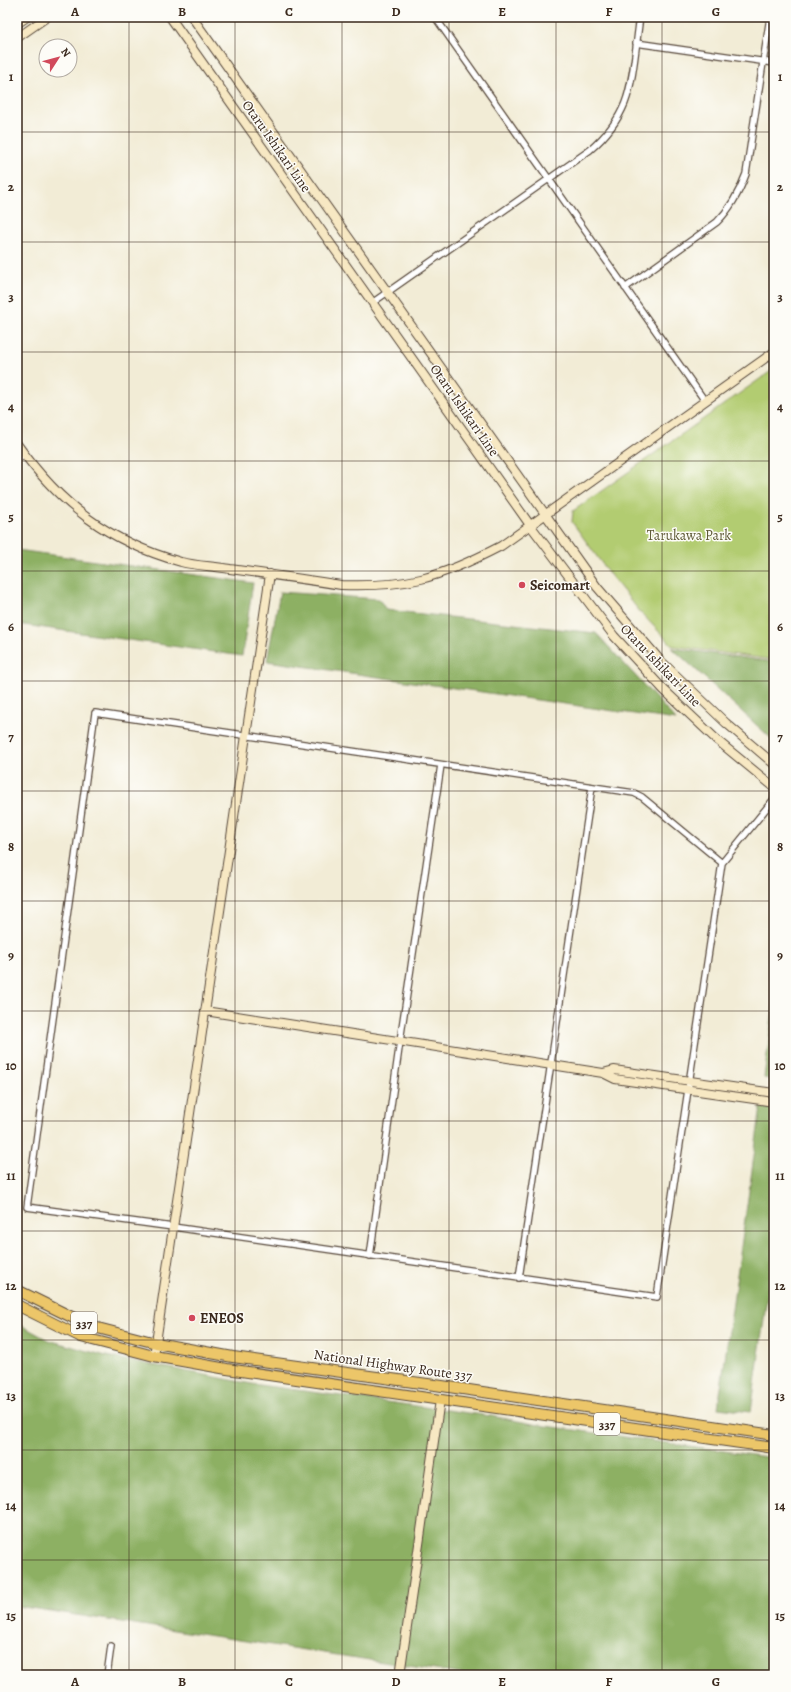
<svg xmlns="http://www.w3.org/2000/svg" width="791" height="1692" viewBox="0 0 791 1692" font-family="Alegreya,serif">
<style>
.green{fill:#b2cc71;stroke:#767b48}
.forest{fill:#8db063;stroke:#646d40}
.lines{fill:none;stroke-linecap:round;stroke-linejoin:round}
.street-casing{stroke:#56473a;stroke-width:8}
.secondary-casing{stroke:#56473a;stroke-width:10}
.highway-casing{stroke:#56473a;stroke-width:12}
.street{stroke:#fff;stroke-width:5.5}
.secondary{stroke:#f7e8c3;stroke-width:8}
.highway{stroke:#ecc669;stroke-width:10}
.grid{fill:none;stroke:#3b2a1e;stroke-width:1;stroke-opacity:0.55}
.poi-dot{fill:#d1495b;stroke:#fdfcf7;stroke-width:1.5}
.labels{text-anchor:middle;stroke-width:3;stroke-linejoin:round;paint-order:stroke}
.shield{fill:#fdfcf7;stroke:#75695f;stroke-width:1}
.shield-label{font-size:13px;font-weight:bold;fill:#3b2a1e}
.street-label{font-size:14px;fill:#3b2a1e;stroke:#fdfcf7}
.park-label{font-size:14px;fill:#5f5b37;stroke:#fdfcf7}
.poi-label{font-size:14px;font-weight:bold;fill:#3b2a1e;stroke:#fdfcf7;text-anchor:start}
.neatline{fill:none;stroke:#3b2a1e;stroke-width:1.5}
.grid-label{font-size:13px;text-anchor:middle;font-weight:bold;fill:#3b2a1e}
</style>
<rect width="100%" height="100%" fill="#fdfcf7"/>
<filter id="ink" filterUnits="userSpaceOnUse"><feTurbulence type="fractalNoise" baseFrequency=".025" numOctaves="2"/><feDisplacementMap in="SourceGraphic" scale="8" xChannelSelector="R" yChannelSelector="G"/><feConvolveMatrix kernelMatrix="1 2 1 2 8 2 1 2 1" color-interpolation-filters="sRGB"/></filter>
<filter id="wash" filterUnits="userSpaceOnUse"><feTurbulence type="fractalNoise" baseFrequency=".012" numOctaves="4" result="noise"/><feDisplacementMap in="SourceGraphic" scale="16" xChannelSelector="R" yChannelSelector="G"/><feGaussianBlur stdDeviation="0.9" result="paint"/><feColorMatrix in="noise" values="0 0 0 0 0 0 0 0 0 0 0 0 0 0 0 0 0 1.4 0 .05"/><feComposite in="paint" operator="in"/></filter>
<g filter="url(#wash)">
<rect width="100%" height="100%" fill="#f2ecd6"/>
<!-- green -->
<path class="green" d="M774,369V660L673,646L641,613L611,576L572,522L573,511Z"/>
<!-- forest -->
<path class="forest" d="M17,550L253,583L242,656L17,624Z
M280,592L379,599L386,610L596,633L676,720L267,661Z
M672,648L774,662V741Z
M774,1002V1080L764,1078Z
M761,1107L774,1109V1247L751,1412L718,1408Z
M17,1323L48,1340L106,1356L252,1384L491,1416L539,1425L774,1458V1675H468L17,1606Z"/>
</g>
<g filter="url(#ink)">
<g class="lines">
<!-- street casing -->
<g class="street-casing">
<path id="street" d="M435,17L705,401
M636,43L774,63
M625,288L717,222C731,208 739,193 746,174L770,17
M372,303L590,150C605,137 618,121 625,103C634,80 636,42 640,17
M17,460L24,454
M722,863L642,797L634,793L95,713L27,1207L173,1227L657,1297L722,863L774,799
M370,1256L400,1041L441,765
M519,1278L592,787
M107,1675L111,1646"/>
</g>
<!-- secondary casing -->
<g class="secondary-casing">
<path id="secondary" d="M170,17L530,525L614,636L663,689L718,741L774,787
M192,17L597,587L660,660L726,723L774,764
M17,24L27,17
M17,38L47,17
M17,444C60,505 109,542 181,562C197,566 214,566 230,569C267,574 304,579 341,585C368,586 395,585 421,579C449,572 476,559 501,546L774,352
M205,1011L603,1073L615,1079L774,1102
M603,1073L614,1070L774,1093
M154,1356L270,574
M400,1675L440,1400"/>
</g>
<!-- highway casing -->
<g class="highway-casing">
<path id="highway" d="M17,1290L90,1326L156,1343L233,1357L442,1386L774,1435
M17,1305L81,1337L154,1356L227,1369L774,1448"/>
</g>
<!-- street -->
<use href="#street" class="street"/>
<!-- secondary -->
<use href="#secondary" class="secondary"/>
<!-- highway -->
<use href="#highway" class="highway"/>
</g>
</g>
<!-- grid -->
<path class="grid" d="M129,17V1675M235,17V1675M342,17V1675M449,17V1675M556,17V1675M662,17V1675M17,132H774M17,242H774M17,352H774M17,461H774M17,571H774M17,681H774M17,791H774M17,901H774M17,1011H774M17,1121H774M17,1231H774M17,1340H774M17,1450H774M17,1560H774"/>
<!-- markers -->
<g class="poi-dot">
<circle cx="522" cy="585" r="4"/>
<circle cx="192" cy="1318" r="4"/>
</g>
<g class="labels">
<!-- shield labels -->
<g class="shield">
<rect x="71" y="1312" width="26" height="22" rx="3"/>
<rect x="594" y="1413" width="26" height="22" rx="3"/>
</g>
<g class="shield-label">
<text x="84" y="1328">337</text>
<text x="607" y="1429">337</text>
</g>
<!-- street labels -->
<g class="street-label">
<text transform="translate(277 146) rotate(55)" y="5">Otaru Ishikari Line</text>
<text transform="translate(465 410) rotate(55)" y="5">Otaru Ishikari Line</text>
<text transform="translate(661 665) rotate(46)" y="5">Otaru Ishikari Line</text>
<text transform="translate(393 1365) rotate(8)" y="5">National Highway Route 337</text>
</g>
<!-- park labels -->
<g class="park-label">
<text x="689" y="540">Tarukawa Park</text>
</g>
<!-- poi labels -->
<g class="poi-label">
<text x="530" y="590">Seicomart</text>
<text x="200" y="1323">ENEOS</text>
</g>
</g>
<!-- margin -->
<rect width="791" height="1692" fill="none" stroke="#fdfcf7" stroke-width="44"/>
<!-- north arrow -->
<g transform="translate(58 58) rotate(54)"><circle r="19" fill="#fdfcf7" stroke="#afa8a0"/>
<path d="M0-3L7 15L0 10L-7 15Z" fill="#d1495b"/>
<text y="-6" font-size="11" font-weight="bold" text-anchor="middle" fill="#3b2a1e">N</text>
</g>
<rect x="22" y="22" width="747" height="1648" class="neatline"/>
<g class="grid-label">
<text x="75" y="16">A</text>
<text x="182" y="16">B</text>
<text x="289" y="16">C</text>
<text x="396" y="16">D</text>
<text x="502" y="16">E</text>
<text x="609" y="16">F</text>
<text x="716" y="16">G</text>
<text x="11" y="81">1</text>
<text x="780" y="81">1</text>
<text x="11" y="191">2</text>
<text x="780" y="191">2</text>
<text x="11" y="301">3</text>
<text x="780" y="301">3</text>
<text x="11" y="411">4</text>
<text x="780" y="411">4</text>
<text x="11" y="521">5</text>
<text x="780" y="521">5</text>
<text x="11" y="631">6</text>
<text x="780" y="631">6</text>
<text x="11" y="741">7</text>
<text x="780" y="741">7</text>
<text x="11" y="851">8</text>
<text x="780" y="851">8</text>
<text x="11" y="960">9</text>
<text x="780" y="960">9</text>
<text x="11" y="1070">10</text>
<text x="780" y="1070">10</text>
<text x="11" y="1180">11</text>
<text x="780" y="1180">11</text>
<text x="11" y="1290">12</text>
<text x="780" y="1290">12</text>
<text x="11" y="1400">13</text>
<text x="780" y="1400">13</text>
<text x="11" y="1510">14</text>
<text x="780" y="1510">14</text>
<text x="11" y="1620">15</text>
<text x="780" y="1620">15</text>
<text x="75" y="1686">A</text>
<text x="182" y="1686">B</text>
<text x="289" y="1686">C</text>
<text x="396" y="1686">D</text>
<text x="502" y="1686">E</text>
<text x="609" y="1686">F</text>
<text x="716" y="1686">G</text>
</g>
</svg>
